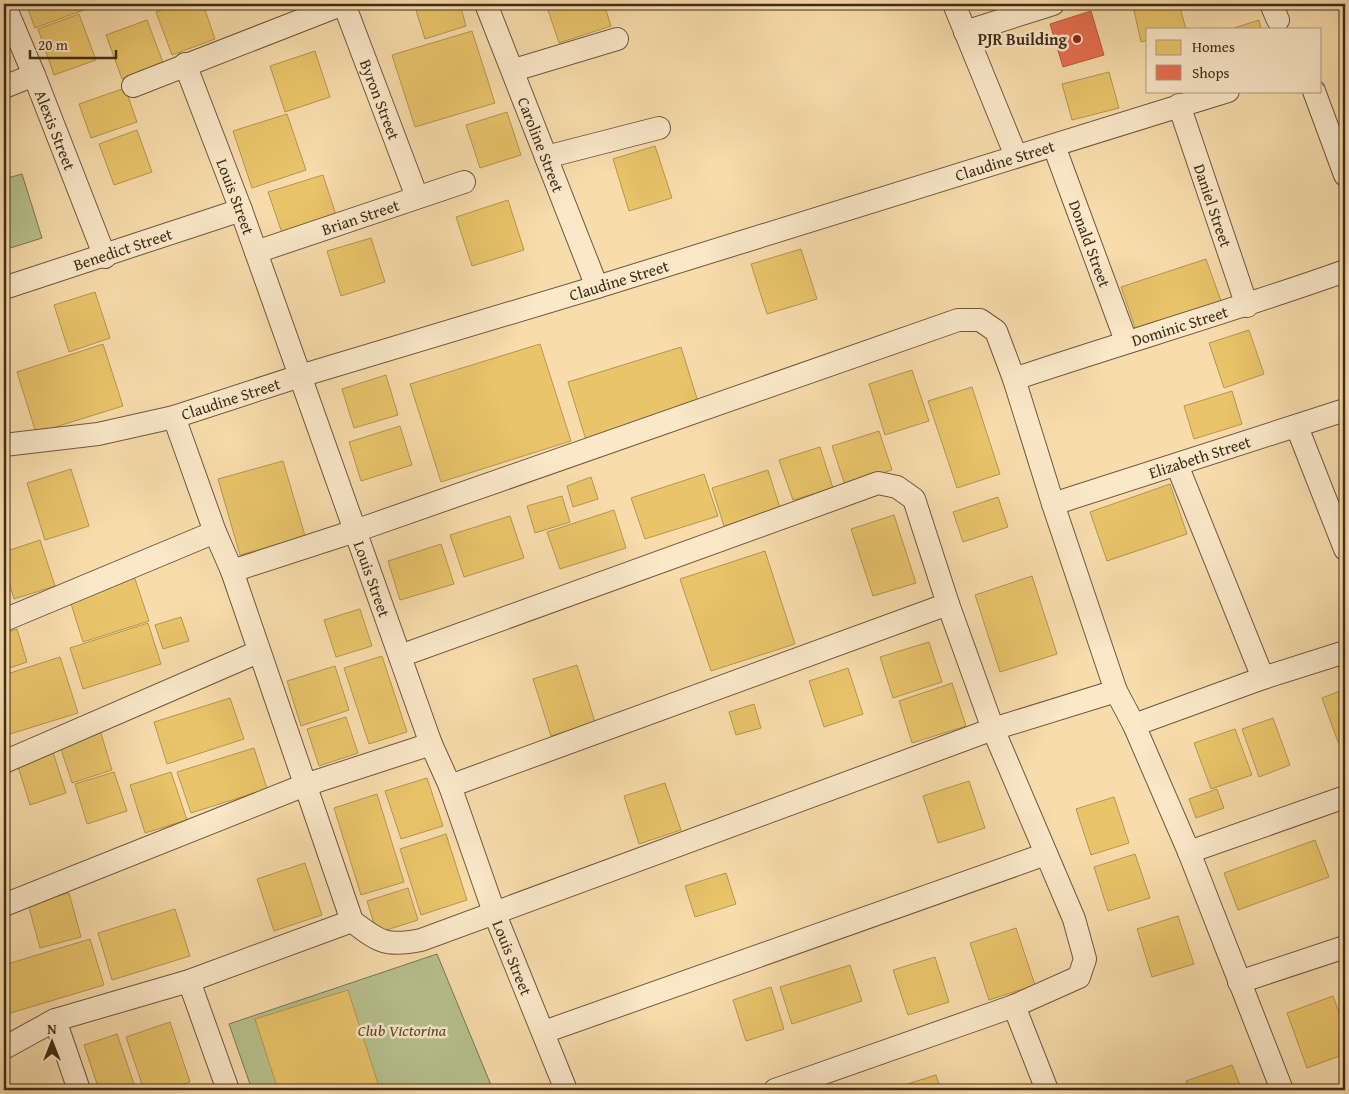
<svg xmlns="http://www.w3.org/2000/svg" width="1349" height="1094" viewBox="0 0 1349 1094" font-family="'Gentium Book Plus',serif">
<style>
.green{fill:#b7c28e;stroke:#7c7753}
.homes{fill:#e9c46a;stroke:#b69651}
.shops{fill:#e76f51;stroke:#b55b40}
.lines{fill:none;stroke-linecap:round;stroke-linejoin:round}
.minor-casing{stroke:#6e583d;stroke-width:24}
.minor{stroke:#fae8c9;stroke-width:22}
.poi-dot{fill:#8f2418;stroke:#fae8c9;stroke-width:2}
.labels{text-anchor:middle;stroke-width:5;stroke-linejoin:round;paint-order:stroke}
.poi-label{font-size:16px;font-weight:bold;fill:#402c18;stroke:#fae8c9;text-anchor:end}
.street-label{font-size:16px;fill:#402c18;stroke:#fae8c9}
.park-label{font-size:16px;font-style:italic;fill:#584a30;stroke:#fae8c9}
</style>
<rect width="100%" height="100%" fill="#f8dcac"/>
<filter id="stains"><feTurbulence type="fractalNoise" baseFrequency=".004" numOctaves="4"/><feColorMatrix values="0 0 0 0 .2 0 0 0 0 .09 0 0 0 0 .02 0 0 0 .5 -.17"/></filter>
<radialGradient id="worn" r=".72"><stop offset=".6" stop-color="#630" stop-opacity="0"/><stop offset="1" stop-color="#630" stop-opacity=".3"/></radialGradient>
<!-- green -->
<path class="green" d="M22,174L42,238L4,250V179Z
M437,954L493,1090H252L229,1024Z"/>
<!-- homes -->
<path class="homes" d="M26,4H81L84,10L35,28Z
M179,4H203L215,39L172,55L156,12Z
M414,4H460L466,26L425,39Z
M546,4H604L611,26L559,43Z
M1141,4H1179L1186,29H1148V40L1141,42L1133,6Z
M79,14L96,60L54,75L38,29Z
M147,20L164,65L122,79L106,35Z
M1259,20L1261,29H1231Z
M472,31L495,103L415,127L392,55Z
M315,51L330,97L285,112L270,66Z
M1109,72L1119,108L1072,120L1062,84Z
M125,88L137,122L91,138L79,104Z
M507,112L521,155L480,168L466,125Z
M287,114L306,170L252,188L233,131Z
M137,130L152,172L114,185L99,144Z
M655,146L672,198L629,211L613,159Z
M323,175L336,215L282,233L268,192Z
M508,200L524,250L472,266L456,217Z
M371,238L385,282L341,296L327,251Z
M801,249L817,299L767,314L751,264Z
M1206,259L1221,301L1136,330L1121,287Z
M95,292L110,338L69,352L54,305Z
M1249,330L1264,374L1224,388L1209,343Z
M103,344L123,406L36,433L17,372Z
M540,344L571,441L441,482L410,384Z
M681,347L699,405L586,440L568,382Z
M912,370L929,421L885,435L869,384Z
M386,375L398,415L354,428L342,389Z
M972,387L1000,474L957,488L928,401Z
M1232,391L1242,424L1194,439L1184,406Z
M400,426L412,465L361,481L349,442Z
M879,431L892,470L845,485L832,446Z
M820,447L833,488L793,500L779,460Z
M283,461L305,536L240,555L218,479Z
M71,469L89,526L45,540L27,483Z
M768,470L780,508L724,526L712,488Z
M704,474L718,516L645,539L631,498Z
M591,477L598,499L573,507L567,486Z
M1170,484L1187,534L1107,561L1090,512Z
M562,496L570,522L535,533L527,506Z
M998,497L1008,527L963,542L953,512Z
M614,510L626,548L560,569L547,532Z
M894,515L916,583L873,596L851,529Z
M510,516L524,558L464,577L450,535Z
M40,540L55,586L14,599L4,565V552Z
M441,544L454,584L400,600L388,561Z
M765,551L795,644L711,671L680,579Z
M134,576L149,621L83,642L69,597Z
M1032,576L1057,654L1000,672L975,595Z
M360,609L372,646L336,657L324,620Z
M181,617L189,641L163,649L155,625Z
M148,623L161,664L83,689L70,648Z
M17,629L27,662L4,670V633Z
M929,642L942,682L893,698L880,657Z
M382,656L407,732L369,744L344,668Z
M60,657L78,713L7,735L4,726V675Z
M577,665L595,722L551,736L533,679Z
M335,666L349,710L301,726L287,681Z
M848,668L863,714L824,727L809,681Z
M952,683L966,726L912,743L899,701Z
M1345,689V740L1338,742L1322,698Z
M230,698L244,739L167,764L154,722Z
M754,704L761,728L736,735L729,712Z
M346,717L358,753L319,766L307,729Z
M1273,718L1290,765L1259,777L1242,729Z
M1235,729L1252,775L1211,789L1194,743Z
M100,730L112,770L72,783L59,743Z
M254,748L267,789L191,813L177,772Z
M53,752L66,793L30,805L17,763Z
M114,772L127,811L87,824L75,784Z
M171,772L187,820L145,833L130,785Z
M427,778L443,826L401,839L385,791Z
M969,781L985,828L938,843L923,796Z
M665,783L681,830L639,844L624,796Z
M1217,789L1224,808L1196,818L1189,799Z
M377,794L404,882L361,895L334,808Z
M1114,797L1129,843L1091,855L1076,809Z
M446,834L467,900L421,915L400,849Z
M1315,840L1329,877L1238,910L1224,873Z
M1135,854L1150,898L1108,911L1094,867Z
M305,863L322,915L274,931L257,879Z
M726,873L736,904L695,917L685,886Z
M408,888L418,920L377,933L367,901Z
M69,893L81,937L40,948L28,904Z
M175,909L190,956L112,980L98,933Z
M1178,916L1194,964L1152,977L1137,929Z
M1016,928L1035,985L989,1000L970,943Z
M90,939L104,985L4,1015V965Z
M935,957L949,1002L908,1015L893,970Z
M850,965L862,1001L792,1024L780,987Z
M771,987L784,1029L746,1041L733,1000Z
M348,990L380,1090H278L255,1019Z
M1333,996L1345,1029V1054L1307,1068L1287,1013Z
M170,1022L190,1082L165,1090H144L126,1037Z
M117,1034L136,1090H99L84,1045Z
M1232,1065L1242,1090H1189L1186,1081Z
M936,1075L941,1090H903L901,1086Z"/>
<!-- shops -->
<path class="shops" d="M1091,11L1104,55L1063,67L1050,24Z"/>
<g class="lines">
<!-- minor casing -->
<g class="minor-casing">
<g id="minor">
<path id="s1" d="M4,4L34,75L105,257"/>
<path id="s2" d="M344,4L417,197"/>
<path id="s3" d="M486,4L597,287"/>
<path d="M954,4L1016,156"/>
<path d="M1271,4L1278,20"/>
<path d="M965,32L1053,4"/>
<path id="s4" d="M185,64L241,210L431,744L450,786L494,912L566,1090"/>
<path d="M514,70L617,39"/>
<path d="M133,86L343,4"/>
<path d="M4,87L34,75"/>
<path d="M1314,91L1345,175"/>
<path id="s5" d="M1179,105L1247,306"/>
<path id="s6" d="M1054,146L1126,341"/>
<path d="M546,157L659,128"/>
<path id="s7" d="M256,252L464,182"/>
<path id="s8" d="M4,288L241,210"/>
<path id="s9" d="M1014,379C1124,342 1236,310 1345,271"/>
<path d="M174,417L215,532L232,571L352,921C379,942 386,947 421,940L993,729L1116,691"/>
<path d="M1297,427L1345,549"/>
<path id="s10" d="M4,445L98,434L174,417L300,376L597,287L1228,91"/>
<path d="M1177,465L1263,678"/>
<path id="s11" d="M1053,504L1345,410"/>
<path d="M232,571L355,531L958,320H980L996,331L1014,379L1053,504L1116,691L1134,725L1189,852L1282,1090"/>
<path d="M4,620L215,532"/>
<path d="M400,656L878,483L897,487L914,499L948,604L993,729L1074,919L1085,959L1079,977L1014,1006L775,1090"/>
<path d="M1134,725L1263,678L1345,652"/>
<path d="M4,762L258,652"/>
<path d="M450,786L948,604"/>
<path d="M1189,852L1345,797"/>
<path d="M4,905L305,785L431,744"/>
<path d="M189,981L228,1090"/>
<path d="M1239,982L1345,947"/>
<path d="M1014,1006L1047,1090"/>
<path d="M55,1020L79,1090"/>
<path d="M544,1032L1046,854"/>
<path d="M4,1048L55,1020L189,981L352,921"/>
</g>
</g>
<!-- minor -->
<use href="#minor" class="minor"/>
</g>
<!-- markers -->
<circle class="poi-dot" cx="1077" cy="39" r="5"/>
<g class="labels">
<!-- poi labels -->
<g class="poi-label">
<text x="1067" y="45">PJR Building</text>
</g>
<!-- street labels -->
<g class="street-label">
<text dy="6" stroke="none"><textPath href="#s2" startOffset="102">Byron Street</textPath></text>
<text dy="6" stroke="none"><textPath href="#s1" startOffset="136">Alexis Street</textPath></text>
<text dy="6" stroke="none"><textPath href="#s3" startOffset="151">Caroline Street</textPath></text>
<text dy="6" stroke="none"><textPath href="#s10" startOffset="1042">Claudine Street</textPath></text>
<text dy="6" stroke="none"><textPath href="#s4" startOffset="142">Louis Street</textPath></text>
<text dy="6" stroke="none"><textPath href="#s5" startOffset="106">Daniel Street</textPath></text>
<text dy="6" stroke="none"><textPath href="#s7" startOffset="110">Brian Street</textPath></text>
<text dy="6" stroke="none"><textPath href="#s6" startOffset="104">Donald Street</textPath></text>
<text dy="6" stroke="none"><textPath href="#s8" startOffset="125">Benedict Street</textPath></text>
<text dy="6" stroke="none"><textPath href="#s10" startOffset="638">Claudine Street</textPath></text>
<text dy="6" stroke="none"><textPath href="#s9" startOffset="174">Dominic Street</textPath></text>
<text dy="6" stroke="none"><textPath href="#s10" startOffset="232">Claudine Street</textPath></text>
<text dy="6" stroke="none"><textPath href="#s11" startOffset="154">Elizabeth Street</textPath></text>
<text dy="6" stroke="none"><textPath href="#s4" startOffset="548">Louis Street</textPath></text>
<text dy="6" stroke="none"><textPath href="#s4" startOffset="952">Louis Street</textPath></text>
</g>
<!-- park labels -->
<g class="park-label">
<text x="402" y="1036">Club Victorina</text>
</g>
</g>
<!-- margin -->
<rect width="1349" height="1094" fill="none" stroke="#f8dcac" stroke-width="20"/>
<rect x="5" y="5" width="1339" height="1084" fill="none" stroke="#402c18" stroke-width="2.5"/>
<rect x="10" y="10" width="1329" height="1074" fill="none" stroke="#402c18"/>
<!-- legend -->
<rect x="1146" y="28" width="175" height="65" fill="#fae8c9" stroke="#b09d82"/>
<rect x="1156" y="40" width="25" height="15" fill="#e9c46a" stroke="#b09d82"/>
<text x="1192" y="52" font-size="15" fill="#402c18">Homes</text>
<rect x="1156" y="65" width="25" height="15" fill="#e76f51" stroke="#b09d82"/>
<text x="1192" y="78" font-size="15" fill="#402c18">Shops</text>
<!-- north arrow -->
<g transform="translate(52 1042)" stroke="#fae8c9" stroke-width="4" paint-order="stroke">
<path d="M0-4L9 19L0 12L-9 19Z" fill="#402c18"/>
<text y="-8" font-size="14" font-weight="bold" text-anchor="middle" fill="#402c18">N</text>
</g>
<!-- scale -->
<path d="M30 50v8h86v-8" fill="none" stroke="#402c18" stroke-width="2.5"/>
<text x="38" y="50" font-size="15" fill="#402c18" stroke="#fae8c9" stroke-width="4" paint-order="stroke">20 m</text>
<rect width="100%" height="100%" filter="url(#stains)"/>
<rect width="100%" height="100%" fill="url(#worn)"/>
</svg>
